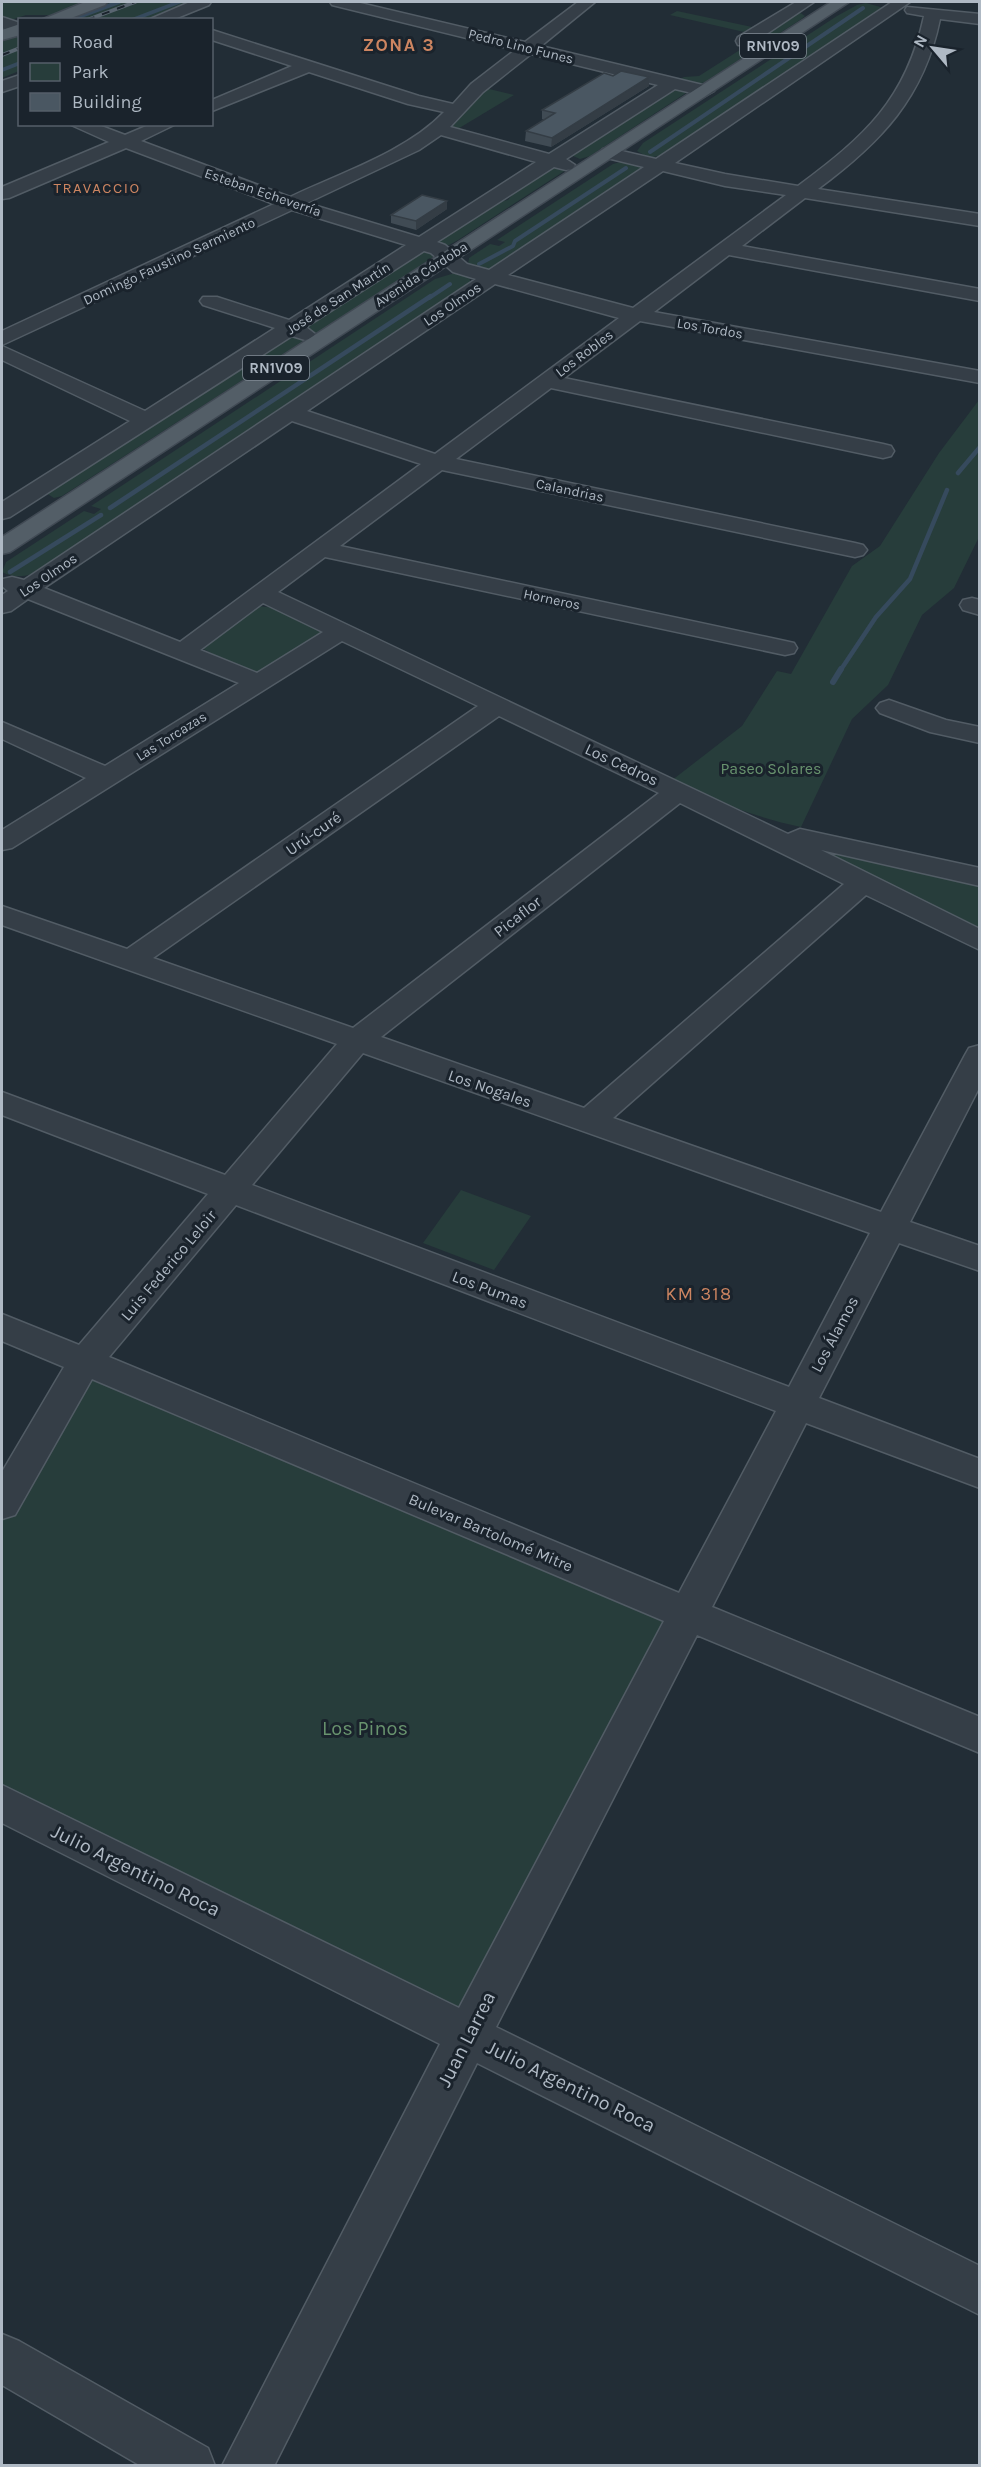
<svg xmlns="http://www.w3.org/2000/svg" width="981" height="2467" viewBox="0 0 981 2467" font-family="Karla,sans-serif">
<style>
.green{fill:#273d3b}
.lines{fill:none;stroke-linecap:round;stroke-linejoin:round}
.stream-far2{stroke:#364a5d;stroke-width:4}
.stream-far1{stroke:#364a5d;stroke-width:4.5}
.stream{stroke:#364a5d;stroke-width:6}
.minor-casing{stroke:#525c65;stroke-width:3}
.major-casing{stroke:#414a54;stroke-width:3}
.minor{fill:#353e47;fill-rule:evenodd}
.major{fill:#535e67;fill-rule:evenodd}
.rail-casing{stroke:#596570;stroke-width:4}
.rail{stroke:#1a232c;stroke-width:2;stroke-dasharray:8;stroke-linecap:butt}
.wall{fill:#404b54}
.shaded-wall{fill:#343d45}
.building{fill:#4a5762;stroke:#343d45;stroke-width:1.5}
.labels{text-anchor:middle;stroke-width:6;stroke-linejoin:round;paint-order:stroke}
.far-street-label{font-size:14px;fill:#afb9c4;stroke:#1a232c}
.shield{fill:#1a232c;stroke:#828c96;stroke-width:1.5}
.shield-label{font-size:15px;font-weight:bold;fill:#afb9c4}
.far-neighbourhood-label{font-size:15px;letter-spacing:1.5px;fill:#cd8561;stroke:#1a232c}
.street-label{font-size:16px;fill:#afb9c4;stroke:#1a232c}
.park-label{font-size:16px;fill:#68936e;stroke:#1a232c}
.far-district-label{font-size:18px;font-weight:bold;letter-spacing:1.5px;fill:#cd8561;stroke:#1a232c}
.neighbourhood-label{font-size:18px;letter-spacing:1.5px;fill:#cd8561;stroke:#1a232c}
.near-park-label{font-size:20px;fill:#68936e;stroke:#1a232c}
.near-street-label{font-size:20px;fill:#afb9c4;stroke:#1a232c}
</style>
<rect width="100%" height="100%" fill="#222d36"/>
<!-- green -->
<path class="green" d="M2,2H89L52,15H26L2,23Z
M99,2H203L156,19L49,20Z
M866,3L884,8L662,155L649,158L637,151L643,143L837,16L857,5Z
M677,11L752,27L744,32L670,15Z
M799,12L805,16L800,20L705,82L698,84L678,80L684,77L699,76L743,48L741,47Z
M19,24V71L2,78V26Z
M485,88L514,95L456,130L449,128Z
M679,88L689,91L590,156L580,159L571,155Z
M628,160L639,163L644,167L498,268L480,269L468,265L469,258L490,244L499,246L505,242L497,240L613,164Z
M553,167L566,170L458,240L449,245H440L436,241L497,202L508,200L517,189Z
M423,250L435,253L432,258L321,331L315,333L300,327L386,273L412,260Z
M458,272L468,275L471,283L45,570C30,575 17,580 2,572L6,562L84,511L94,514L101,509L91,506L435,279Z
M289,335L306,337L305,340L62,496L54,498L46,493Z
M979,400V537L954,588L922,615L888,685L852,719L801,827C754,817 714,801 671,781L742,726L777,671L791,674L852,566L880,546L939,453Z
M257,606L276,608L324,630L325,633L263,673L245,672L202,648Z
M803,846L979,886V930Z
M461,1190L531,1216L494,1270L423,1243Z
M84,1363L688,1614L468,2035L2,1803V1504Z"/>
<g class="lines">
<!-- stream-far2 -->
<path class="stream-far2" d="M70,20L119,2
M132,20L179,2
M2,70L20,63
M650,152L863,8
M479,264L513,246L515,241L626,168
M429,298L450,284"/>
<!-- stream-far1 -->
<path class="stream-far1" d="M958,473L980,447
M110,508L431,296
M10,572L101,515
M840,671L876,617L910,579L947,490"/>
<!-- stream -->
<path class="stream" d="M833,682L841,669"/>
<!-- minor casing -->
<g class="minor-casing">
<path id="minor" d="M190,2H211L209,5L172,20H148Z
M330,2H356L525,42L578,2H595L541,46L711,87L714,91L705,96L675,89L566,159L575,165L572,169L566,170L554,167L437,242L445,245L467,264L489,270L644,167L603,157L600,153L603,149L609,148L656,159L892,2H910L675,163L725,174L798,186C864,137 906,100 924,16L907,13L905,10L907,7L980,14V24L940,19C924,98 881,142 818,189L980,214V226L805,198L742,246L980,289V301L729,255L654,312L980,371V383L640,321L564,378L883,444L891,446L894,451L891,456L883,458L551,388L456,459L855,543L863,545L867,550L863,555L855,557L442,470L340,546L785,641L794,643L797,648L794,653L785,655L325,557L278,592L788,834L800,829L980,868V886L821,850L980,929V950L866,895L613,1118L881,1212L965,1055L969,1048L980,1045V1086L910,1222L980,1246V1271L899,1243L819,1398L980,1459V1488L806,1423L712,1607L980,1717V1753L697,1635L496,2027L980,2266V2315L477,2063L274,2466H222L440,2044L2,1823V1785L459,2008L664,1621L92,1379L15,1515L2,1519V1472L64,1367L2,1341V1314L79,1345L208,1194L2,1115V1092L225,1175L337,1044L2,925V906L127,949L478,706L342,641L12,848L2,850V830L86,778L2,739V722L105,766L239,683L28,599L11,611L2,613V595L8,591L2,586L3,579L12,577L24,580L476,279L453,272L431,253L424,251L306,327L315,334L312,338L305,340L292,336L10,517L2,519V502L130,421L2,360V346L145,411L275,328L203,305L200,301L203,297H217L289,320L406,245L292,210L2,345V331L274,204L126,148L9,198L2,199V187L109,142L69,124H96L125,135L151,124H176L141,141L290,197C340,173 406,152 444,112L408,104L309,72L212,111V100L292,66L212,40V30L419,96L453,104L471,84L515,50L332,5ZM531,54L658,85L549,154L450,127L483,92ZM441,135L536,162L419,237L307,203L419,150ZM663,171L725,186L786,195L633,308L508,275ZM495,284L619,318L435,454L307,411ZM292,421L421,464L180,642L44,588ZM263,603L323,632L257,673L200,650ZM499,716L659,793L353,1028L153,958ZM680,803L844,884L584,1108L381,1037ZM363,1053L870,1233L789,1387L252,1185ZM236,1205L776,1411L679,1593L109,1357Z
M796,2H814L750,45H738L736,41L738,37Z
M2,17L20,23V34L2,28Z
M20,75V86L2,92V81Z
M972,598L980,600V615L963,610L960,605L963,600Z
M889,700L946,720L980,727V743L930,732L880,713L876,708L880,703Z
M2,2334L19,2341L208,2448L215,2466H141L2,2385Z"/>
</g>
<!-- major casing -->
<g class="major-casing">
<path id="major" d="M85,2H107L105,5L66,20H41Z
M831,2H849L10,552L2,554V537Z
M20,24V35L2,40V30Z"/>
</g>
<!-- minor -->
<use href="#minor" class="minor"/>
<!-- major -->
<use href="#major" class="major"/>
<!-- rail casing -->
<g class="rail-casing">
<path id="rail" d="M87,20L135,2
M2,55L20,48"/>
</g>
<!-- rail -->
<use href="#rail" class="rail"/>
</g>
<!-- wall -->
<path class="wall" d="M613,76L649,77V86L551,147L525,141L526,131L544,120L542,119V110Z
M447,209L416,230L391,223V215Z"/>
<!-- shaded-wall -->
<path class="shaded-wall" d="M649,77V86L551,147L552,138Z
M447,201V209L416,230V221Z"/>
<!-- building -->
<path class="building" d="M621,71L649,77L552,138L526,131L555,113L542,110L604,73L613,76Z
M422,195L447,201L416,221L391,215Z"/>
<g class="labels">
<!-- far-street labels -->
<g class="far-street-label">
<text transform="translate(521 46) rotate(14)" y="5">Pedro Lino Funes</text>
<text transform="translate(263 192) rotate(19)" y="5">Esteban Echeverría</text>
<text transform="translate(169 261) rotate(-25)" y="5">Domingo Faustino Sarmiento</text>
<text transform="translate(421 274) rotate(-33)" y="5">Avenida Córdoba</text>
<text transform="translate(338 298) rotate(-33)" y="5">José de San Martín</text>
<text transform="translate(452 304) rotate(-34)" y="5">Los Olmos</text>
<text transform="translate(710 328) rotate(10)" y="5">Los Tordos</text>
<text transform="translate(584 353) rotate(-37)" y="5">Los Robles</text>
<text transform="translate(570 490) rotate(12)" y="5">Calandrias</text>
<text transform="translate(48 575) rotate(-34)" y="5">Los Olmos</text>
<text transform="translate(552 599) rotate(12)" y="5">Horneros</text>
<text transform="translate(171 736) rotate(-32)" y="5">Las Torcazas</text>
</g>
<!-- shield labels -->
<g class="shield">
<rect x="740" y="34" width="66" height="24" rx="4.5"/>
<rect x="243" y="356" width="66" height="24" rx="4.5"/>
</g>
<g class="shield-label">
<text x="773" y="51">RN1V09</text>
<text x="276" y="373">RN1V09</text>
</g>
<!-- far-neighbourhood labels -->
<g class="far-neighbourhood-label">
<text x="97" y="193">TRAVACCIO</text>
</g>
<!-- street labels -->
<g class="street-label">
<text transform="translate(622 764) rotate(25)" y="6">Los Cedros</text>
<text transform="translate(313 833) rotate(-35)" y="6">Urú-curé</text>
<text transform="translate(517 916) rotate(-38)" y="6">Picaflor</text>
<text transform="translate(490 1088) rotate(19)" y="6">Los Nogales</text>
<text transform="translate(168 1265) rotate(-50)" y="6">Luis Federico Leloir</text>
<text transform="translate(490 1289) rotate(21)" y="6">Los Pumas</text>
<text transform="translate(834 1334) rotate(-62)" y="6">Los Álamos</text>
<text transform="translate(491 1532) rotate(23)" y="6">Bulevar Bartolomé Mitre</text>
</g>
<!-- park labels -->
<g class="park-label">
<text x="771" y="774">Paseo Solares</text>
</g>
<!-- far-district labels -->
<g class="far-district-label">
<text x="399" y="51">ZONA 3</text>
</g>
<!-- neighbourhood labels -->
<g class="neighbourhood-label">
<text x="699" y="1300">KM 318</text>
</g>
<!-- near-park labels -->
<g class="near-park-label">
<text x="365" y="1735">Los Pinos</text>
</g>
<!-- near-street labels -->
<g class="near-street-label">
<text transform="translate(136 1870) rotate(26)" y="7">Julio Argentino Roca</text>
<text transform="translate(466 2039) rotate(-63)" y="7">Juan Larrea</text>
<text transform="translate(571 2086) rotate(26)" y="7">Julio Argentino Roca</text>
</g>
</g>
<!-- border -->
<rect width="981" height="2467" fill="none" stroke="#afb9c4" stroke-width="6"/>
<!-- legend -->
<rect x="18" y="18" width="195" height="108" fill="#1a232c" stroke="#565f69" stroke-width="1.5"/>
<rect x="30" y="38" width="30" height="9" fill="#535e67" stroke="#565f69" stroke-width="1.5"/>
<text x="72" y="48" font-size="18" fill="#afb9c4">Road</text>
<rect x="30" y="63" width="30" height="18" fill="#273d3b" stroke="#565f69" stroke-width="1.5"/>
<text x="72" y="78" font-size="18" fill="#afb9c4">Park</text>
<rect x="30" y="93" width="30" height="18" fill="#4a5762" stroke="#565f69" stroke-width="1.5"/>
<text x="72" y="108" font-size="18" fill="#afb9c4">Building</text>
<!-- north arrow -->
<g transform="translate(933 48) rotate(299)" stroke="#1a232c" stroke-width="4.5" paint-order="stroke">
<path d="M0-4.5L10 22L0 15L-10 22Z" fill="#afb9c4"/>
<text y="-9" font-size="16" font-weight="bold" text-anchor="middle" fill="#afb9c4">N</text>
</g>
</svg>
